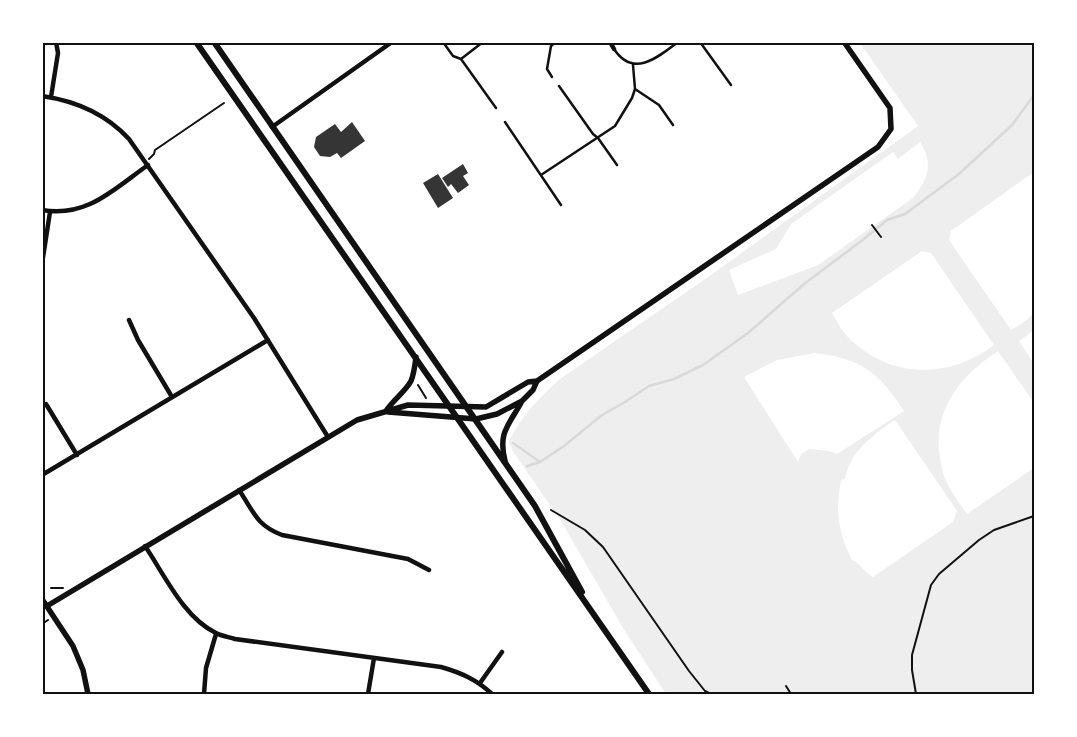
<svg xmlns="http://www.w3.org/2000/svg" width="1077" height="737" viewBox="0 0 1077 737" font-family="Mulish,sans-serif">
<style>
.green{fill:#eee;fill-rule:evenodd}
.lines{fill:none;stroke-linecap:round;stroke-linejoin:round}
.stream{stroke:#d9d9d9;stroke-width:2.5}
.building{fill:#353535}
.path{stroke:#111;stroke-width:2}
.service{stroke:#111;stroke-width:2.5}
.minor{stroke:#111;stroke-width:4.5}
.tertiary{stroke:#111;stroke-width:5.5}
.secondary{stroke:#111;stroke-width:6}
.neatline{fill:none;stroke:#111;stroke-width:2}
</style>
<rect width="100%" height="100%" fill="#fff"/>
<!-- green -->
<path class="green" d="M860,43H1034V172L951,231L949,240L1011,330L1027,320L1034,312V330L1019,341L1034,364V403L998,351C963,374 935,406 939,451C941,461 942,472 946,481C952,493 960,504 967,514L1034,468V694H666L623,628L561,521L512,450L509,442C520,417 540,397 560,379L711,275L918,126ZM920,142C934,164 928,179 913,198L818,265L738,295L729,270L776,249L791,224L893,152L898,159ZM922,251L931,253L994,345C949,380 888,379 847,336C841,330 837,321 832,313ZM814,353C860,358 879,372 904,411L837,454L829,451L809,449L801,454L798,462L744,377L777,360ZM895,420L957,511L953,522L873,577C865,573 860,563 852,560C838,532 835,511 841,480L845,479C850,451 873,435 895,420Z"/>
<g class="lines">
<!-- stream -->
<path class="stream" d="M513,443L540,462
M527,466L540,462L564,446L602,415L625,402L649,386L674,379L703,365L748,333L804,284L864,239L887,220L905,214L959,174L1012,125L1034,95"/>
</g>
<!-- building -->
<path class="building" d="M352,122L365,141L341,158L337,153L330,157L320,156L314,147L316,137L335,124L341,132Z
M463,164L468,173L463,176L469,185L458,193L451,184L448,187L442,178Z
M438,174L453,198L438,208L423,183Z"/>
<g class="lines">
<!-- path -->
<path class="path" d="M149,159L154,154L155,150L224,103
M872,225L881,237
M418,385L426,398
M551,510L585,530L603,547L689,671L705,691L711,694
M51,588H63
M42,624L48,620
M786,686L791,694
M916,694L912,670V655L931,585L939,574L979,540L994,530L1034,516"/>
<!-- service -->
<path class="service" d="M443,42L453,56L461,59
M483,42L461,59L496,108
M700,42L731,85
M614,49C633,78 657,58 678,42
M552,77L547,69L551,46L556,42
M559,86L593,134L598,138L617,165
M635,89L659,105L673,125
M505,122L561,205
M541,175L615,126L632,98L635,89L633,65"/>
<!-- minor -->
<path class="minor" d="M610,42L614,49
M42,96C76,101 106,114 129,139L254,318L328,437
M51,97L58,53L56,42
M272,127L392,42
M42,210C87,218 114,189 148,165
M42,264L50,212
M129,320L138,340L172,397
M46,404L77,455
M42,475L268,340
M239,490C254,512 256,525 282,535L408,559L429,570
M145,546C164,574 184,618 216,633C221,636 229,637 235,639L441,667C462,673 477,680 492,694
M480,683L502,652
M204,694L206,668L216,634
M368,694L374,658"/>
<!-- tertiary -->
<path class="tertiary" d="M386,411C393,400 405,392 411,381C414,374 415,365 416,357
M388,412L476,419L497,414L522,401L533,390L537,381
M505,461C498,433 508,426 521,403
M42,599L73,646L83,670L88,694
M47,606L357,420L408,405L486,407L528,382L537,381L878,147L891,129L890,108L844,42"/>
<!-- secondary -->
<path class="secondary" d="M196,42L649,694
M214,42L535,506L582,592"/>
</g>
<!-- border -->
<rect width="1077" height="737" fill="none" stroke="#ffffff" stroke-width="88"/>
<rect x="44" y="44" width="989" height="649" class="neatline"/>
</svg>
